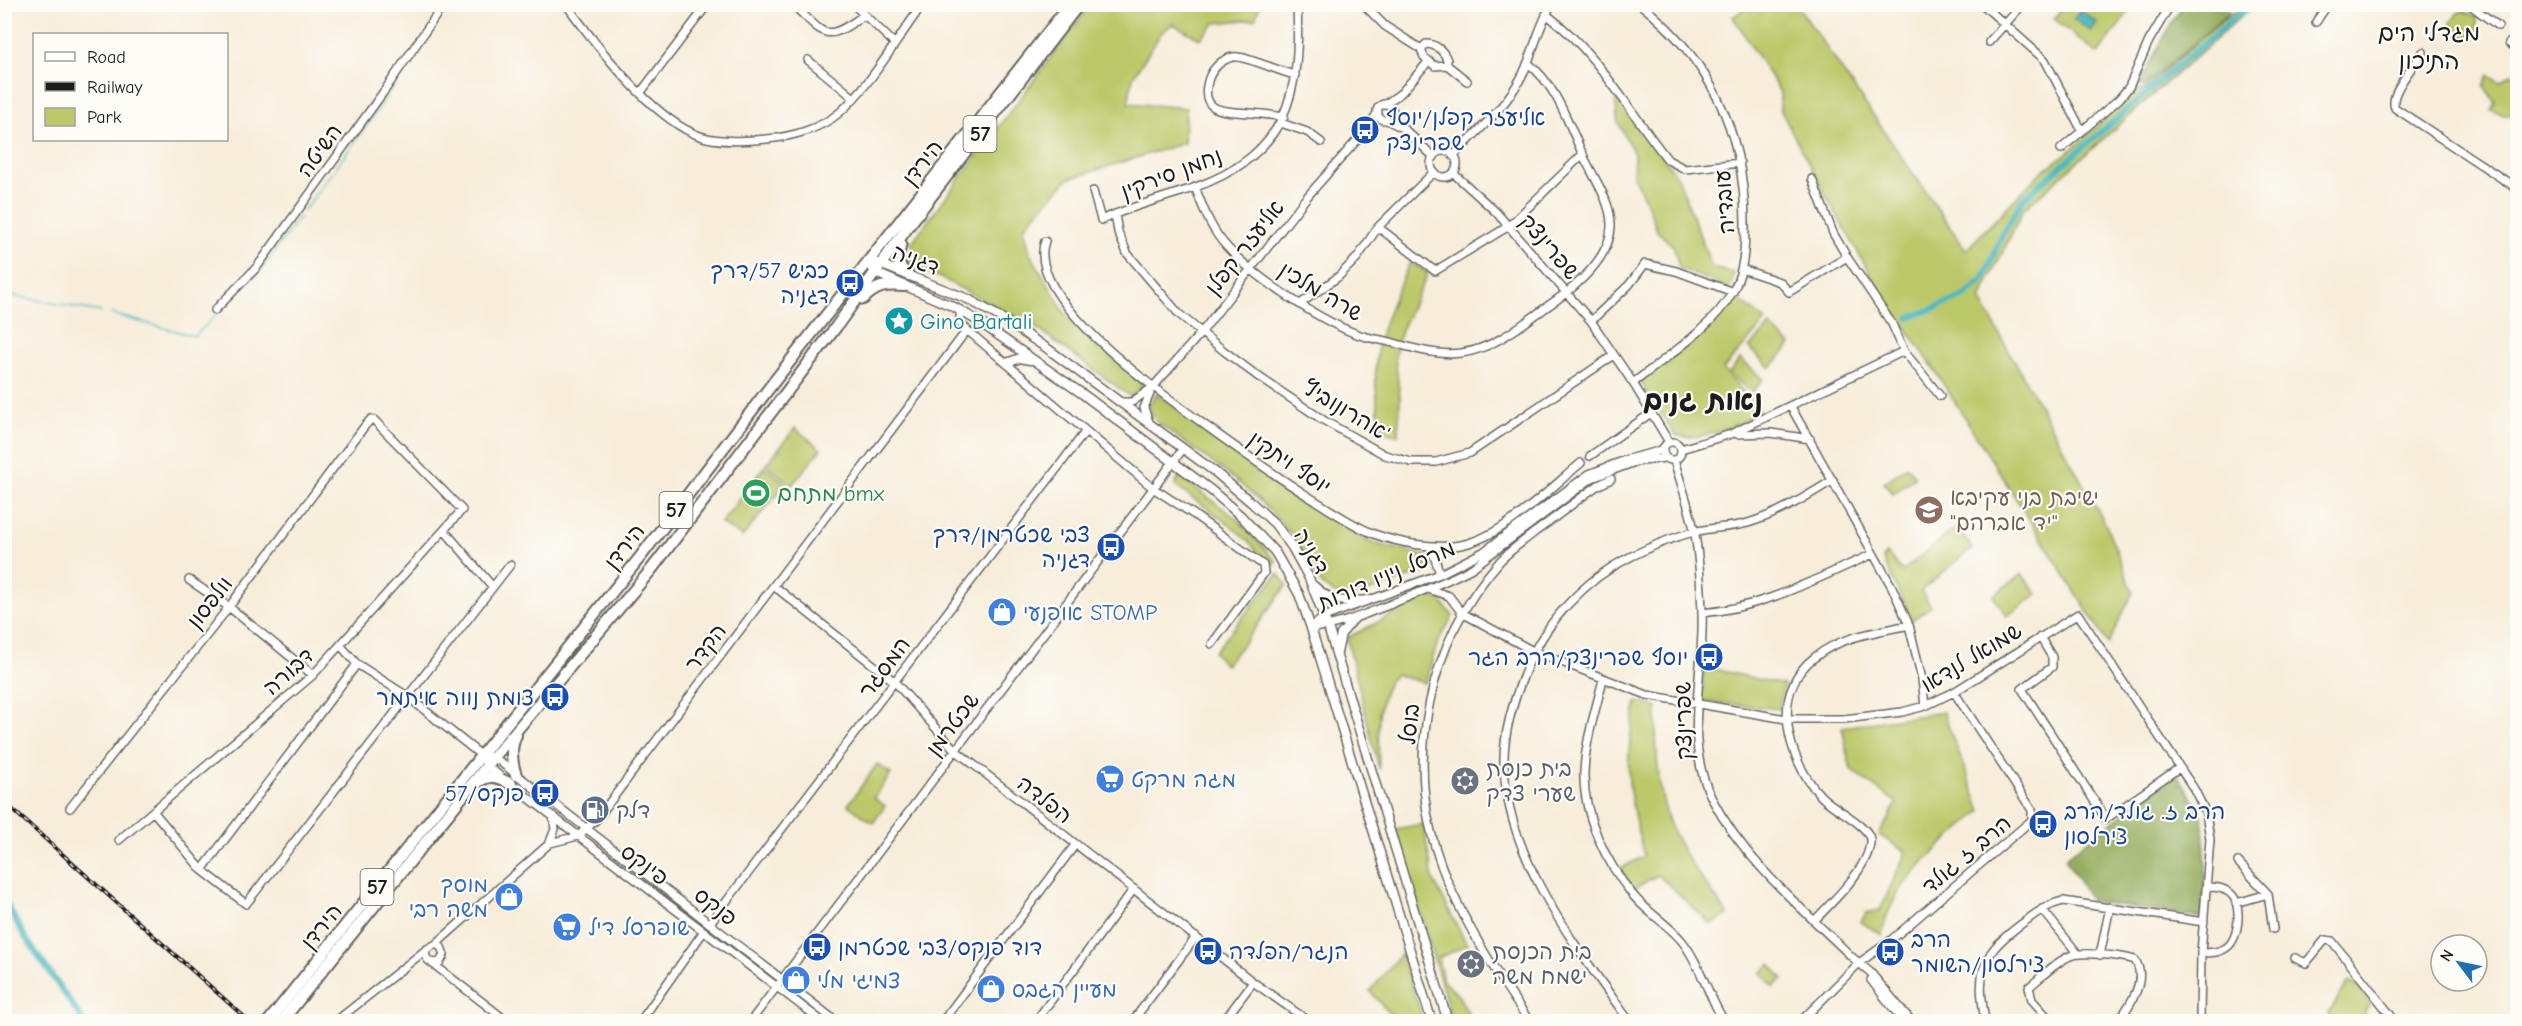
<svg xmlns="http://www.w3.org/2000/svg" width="2522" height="1026" viewBox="0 0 2522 1026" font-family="'Comic Neue','Playpen Sans Hebrew',sans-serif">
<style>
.green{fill:#bcc96b;stroke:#6c7244;stroke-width:1.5}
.forest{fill:#95ad5f;stroke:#58643e;stroke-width:1.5}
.water{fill:#48b7bf;stroke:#326a6e;stroke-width:1.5}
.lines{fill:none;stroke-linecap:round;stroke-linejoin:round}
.stream{stroke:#48b7bf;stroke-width:1.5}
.canal{stroke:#48b7bf;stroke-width:6}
.minor-casing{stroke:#69655e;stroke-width:10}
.major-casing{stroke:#69655e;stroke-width:11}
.highway-casing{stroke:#69655e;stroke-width:14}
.minor{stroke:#fff;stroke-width:7}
.major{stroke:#fff;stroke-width:8}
.highway{stroke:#fff;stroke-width:10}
.rail-casing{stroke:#1c1c1c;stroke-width:4}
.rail{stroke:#fdfcf7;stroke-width:1.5;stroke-dasharray:4.5;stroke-linecap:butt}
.labels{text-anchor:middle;stroke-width:4.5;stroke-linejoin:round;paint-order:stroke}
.shield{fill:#fdfcf7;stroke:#605f5e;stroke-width:1.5}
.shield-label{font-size:21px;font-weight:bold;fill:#1c1c1c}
.transit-label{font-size:22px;fill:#164399;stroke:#fdfcf7;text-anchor:start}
.street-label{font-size:22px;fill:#1c1c1c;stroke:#fdfcf7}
.culture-label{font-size:22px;fill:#0d838f;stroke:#fdfcf7;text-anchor:start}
.leisure-label{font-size:22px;fill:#27864d;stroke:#fdfcf7;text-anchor:start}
.education-label{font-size:22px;fill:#785e54;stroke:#fdfcf7;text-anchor:start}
.shop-label{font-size:22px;fill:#366cbe;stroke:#fdfcf7;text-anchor:start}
.worship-label{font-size:22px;fill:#5b616d;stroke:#fdfcf7;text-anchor:start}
.service-label{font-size:22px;fill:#4e5e75;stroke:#fdfcf7;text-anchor:start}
.neighbourhood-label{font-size:24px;fill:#1c1c1c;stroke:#fdfcf7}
.district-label{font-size:28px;font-weight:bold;fill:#1c1c1c;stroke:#fdfcf7}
</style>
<rect width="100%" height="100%" fill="#fdfcf7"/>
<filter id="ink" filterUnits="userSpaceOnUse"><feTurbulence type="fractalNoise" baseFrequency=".0167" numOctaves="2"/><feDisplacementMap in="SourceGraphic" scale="12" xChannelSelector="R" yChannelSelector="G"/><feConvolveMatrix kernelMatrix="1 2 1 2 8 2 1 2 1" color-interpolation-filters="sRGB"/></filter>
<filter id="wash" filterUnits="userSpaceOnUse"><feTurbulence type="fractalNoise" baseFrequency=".008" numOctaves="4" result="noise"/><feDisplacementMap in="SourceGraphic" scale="24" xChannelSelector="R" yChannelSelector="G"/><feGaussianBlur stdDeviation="1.35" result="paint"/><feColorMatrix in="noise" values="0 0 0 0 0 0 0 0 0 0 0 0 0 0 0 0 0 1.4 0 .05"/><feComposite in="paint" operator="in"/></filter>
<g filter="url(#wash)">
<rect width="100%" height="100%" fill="#f7edda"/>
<!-- green -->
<path class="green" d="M1751,4L1797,5L1966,250L2040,173L2072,149L2133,93L2145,89L2222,20L2245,5H2262L2245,13L2023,210L1980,299L2106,525L2133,592L2108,644L1929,361L1882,294L1833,209L1780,109V92L1733,17Z
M1090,5H1260L1255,19L1215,23L1200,39L1173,24L1161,33L1133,77L1128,103L1186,108L1184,143L1068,179L1024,227L1030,253L1067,317L1144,385L1131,397L1035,327L943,279L909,265L912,242Z
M2065,5H2115L2128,13L2098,54L2054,19Z
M2464,11L2477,17V37H2466L2452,28L2451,22L2458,13Z
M2511,74L2517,76V115H2504L2491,110L2495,102L2484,86L2489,75L2500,82Z
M1615,94L1678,177L1712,268L1734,273L1730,289L1679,268L1674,247L1657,231L1648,205L1633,176L1634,154L1617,120Z
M1410,262L1428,273L1401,330L1395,357L1400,398L1398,435L1380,430C1377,403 1373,373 1378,346C1384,317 1398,289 1410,262Z
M1737,298L1766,321L1723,369L1761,412C1739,424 1702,443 1675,435L1640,381L1708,329Z
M1770,326L1791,345L1770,368L1749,348Z
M1740,359L1763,379L1752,393L1729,373Z
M1156,394L1259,469L1369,542L1426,556L1427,571C1413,576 1354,599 1344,597C1312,589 1309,556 1290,533C1254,488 1202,456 1157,422C1148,411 1148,405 1156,394Z
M795,428L821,449L792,485L766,465Z
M1907,466L1915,477L1893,494L1884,483Z
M764,467L786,484L742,537L721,523Z
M1179,476L1236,518L1276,561L1270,569C1250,533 1207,509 1175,486Z
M1957,527L1972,548L1921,591L1931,606L1912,620L1883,559L1887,553L1902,571Z
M1278,574L1287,585L1240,648L1225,665L1214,652Z
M2022,574L2037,594L2007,616L1993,596Z
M1429,596L1441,601L1453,616L1438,642L1425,683L1395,674C1373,699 1379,739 1379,770L1347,638Z
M1705,667L1784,685L1779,709L1700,701Z
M1637,702L1657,706C1655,743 1656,780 1667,816C1678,852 1707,884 1728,915L1711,924L1658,875L1633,889L1618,870L1644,856C1628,795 1622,765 1637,702Z
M1943,712L1981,811C1944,844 1890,881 1882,935L1861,922L1866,913L1880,910L1906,852L1879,835L1897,803L1851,770L1842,727Z
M877,764L891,774L874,798L885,806L873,823L848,805Z
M1423,824L1433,879L1467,945L1438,958L1443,981L1458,995L1472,1020L1477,1021H1452L1396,829Z
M1401,954L1424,1021H1396L1370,991Z
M1770,964L1783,979L1774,987L1761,973Z
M2349,981L2374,997L2359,1021H2339L2328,1015Z"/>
<!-- forest -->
<path class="forest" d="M2183,5H2208L2231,11L2145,86H2138L2170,25Z
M2177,773L2202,815L2206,866L2202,918L2091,901L2065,858Z"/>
<!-- water -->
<path class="water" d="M2080,10L2097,23L2091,31L2074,19Z"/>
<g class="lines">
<!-- stream -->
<path class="stream" d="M304,210L368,124L449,4
M4,294L101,312
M111,314L195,336L261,270L299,217"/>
<!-- canal -->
<path class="canal" d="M1909,318L1965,296L1984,278L2001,237L2023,199L2236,16L2256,4
M4,900L25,937L82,1019"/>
</g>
</g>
<g filter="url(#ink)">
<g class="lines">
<!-- minor casing -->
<g class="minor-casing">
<path id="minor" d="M566,4C595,44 658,127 707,138C726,142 748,141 767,139C791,137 820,129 839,113C868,89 899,36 923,4
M792,4C826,35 824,44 864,15
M853,4L894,43
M1363,4L1385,26L1421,49
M1982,4L2045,60L2082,131
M2469,4L2498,26
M1546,14C1598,53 1628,110 1668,160L1685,169L1740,163
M2316,22L2328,4
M1989,42L2023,4
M2509,43L2518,49
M1426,44C1436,44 1444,51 1447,60V65L1435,66L1424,57L1421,49Z
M2423,52C2415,65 2388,94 2395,108L2518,189
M808,60L854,98
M1447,65L1467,81
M641,92L708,4
M1377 112a8 8 0 1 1 16 0a8 8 0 1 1-16 0Z
M1384,105L1401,93L1428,62
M1284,117C1273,115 1262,114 1251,113C1228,111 1197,115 1209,78C1213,68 1222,59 1233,57C1244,55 1280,72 1295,75
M1387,120L1403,128L1434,157
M1281,123L1307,132L1321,142
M2061,149L2119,99L2129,87L2149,41L2171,4
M1431 164a13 13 0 1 1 26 0a13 13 0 1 1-26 0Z
M1453,156C1479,130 1507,106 1523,74C1534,51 1538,27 1552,4
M1453,173L1496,212L1591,321L1633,383L1669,442
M1812,179L1833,233L1847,257L1892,324L1904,351L1940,396
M1195,187C1203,208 1211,230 1227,247C1254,277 1324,324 1363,336C1373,339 1384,340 1394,343C1415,349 1438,356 1461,353C1496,349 1527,320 1555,301C1578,285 1610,257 1611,227C1612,202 1593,177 1583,155C1568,123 1557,86 1528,63
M1093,191L1101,220C1132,206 1164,198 1196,187C1288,154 1301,94 1297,4
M1115,214L1118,232L1127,253L1179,314L1224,351L1256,375L1323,420L1385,455L1411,462H1436L1470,453L1614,355
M1378,227L1435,271L1509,226L1583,154
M1045,241C1034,271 1067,308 1086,328C1121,364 1161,393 1202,423C1238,449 1275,476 1314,500C1334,512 1355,527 1377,535C1400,543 1429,548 1453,546C1497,543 1547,491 1581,463
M1742,269L1780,282L1789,292L1847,257
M1300,304L1338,277L1357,258L1378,227L1434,172
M215,310L257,267L387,87L444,4
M960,310V323L967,330L1153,488L1193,514L1263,565L1264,573L1212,644
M1591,321L1629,285L1645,264L1676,271L1733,292
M1633,383C1665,358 1714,327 1733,291C1745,269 1745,245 1745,221C1744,132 1710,59 1640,4
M1120,402H1132L1153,387L1201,333L1306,198L1366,130L1378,112
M1791,407L1892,587L1909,625L1922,679L1925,706
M1149,422L1144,408L1151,391
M1737,434L1771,433L1810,439
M1663 451a9 9 0 1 1 18 0a9 9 0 1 1-18 0Z
M1681,449L1731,434L1904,351
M1590,456L1651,413
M1674,460C1681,484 1690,509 1695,534C1699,559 1701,585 1702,611C1705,673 1682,740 1712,799C1745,862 1803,909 1853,958L1870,972L1912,1022
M444,530L492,586
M1431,547L1440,574
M189,580L229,607L313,675
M774,586L895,682L955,750L1253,982L1310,1022
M1428,589L1449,596
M1449,596L1462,613L1533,651L1647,695L1786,719H1844L1902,712L1925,706L1954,692L2078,614L2194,789L2206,813L2210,839L2201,953L2200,1022
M1702,613C1764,608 1817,578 1873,554
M1311,628L1324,617L1440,574L1483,552L1589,474L1628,459L1659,451L1663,448
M1311,628C1339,626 1365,614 1391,604C1418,593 1446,582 1472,568L1592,478L1635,462L1665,458
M2040,637L2052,657V667L2022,689L2106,819L2179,768
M341,646L357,664L407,696L482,756L487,766L500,776
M1603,679C1596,710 1585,741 1584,773C1583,816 1606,862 1632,894C1646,912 1667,923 1682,941C1701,965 1708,997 1725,1022
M490,757L499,761L837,1022
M509,783L823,1022
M70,808L229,607L364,427L371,419L374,420L462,510L313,675L119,840
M153,811L202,870L246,904L510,565
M550,842L555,829L553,816
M2238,862L2268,894
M202,870L357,664
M2236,903L2268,894L2273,929
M2042,909L2078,954
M1815,920C1832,902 1872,865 1870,839C1868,824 1831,808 1820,795C1787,759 1769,691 1815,657C1841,636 1877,632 1909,625
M710,923L1085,432
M436,944L550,843L578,836L597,819L967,330
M2201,953C2208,953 2218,953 2224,949C2239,942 2242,908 2233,896C2226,888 2217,887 2207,887
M2100,955L2110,907
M2295,958L2306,963L2325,940L2332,941L2396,1022
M432,963L440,962L444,955L441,947L436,944L427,949L425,955L428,960L508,1022
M1871,980L1904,1022
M2122,1015L2132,1022
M335,1022L427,949
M640,1022L704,931
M750,1022L1183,449
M942,1022L1075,845
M1035,1022L1133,890
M1132,1022L1196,937
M1223,1022L1253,982
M1530,1022C1497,975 1457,912 1439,859C1404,757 1429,641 1500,561C1510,550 1524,541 1535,532C1556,517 1576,501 1597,486L1611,479
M1630,1022C1577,948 1503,855 1504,759C1504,728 1515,696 1527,667C1546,621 1586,579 1630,557C1650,547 1673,537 1694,532C1712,527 1731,528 1748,523C1778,514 1806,497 1833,480
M1800,1022L1859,963L1890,941L2032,820V810L1954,692
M1986,1022C1983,1014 1983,1007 1982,999C1977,959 1996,942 2027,920C2039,911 2049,904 2063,901L2204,922
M2052,1022L2032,1000L2029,987C2041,978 2055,962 2070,956C2083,951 2122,956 2135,960C2148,980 2130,1005 2118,1022"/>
</g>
<!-- major casing -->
<g class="major-casing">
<path id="major" d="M868,262L876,273L954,307L978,321L1084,395L1212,491L1241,516L1275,552L1299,594L1311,628L1432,1022
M877,263L968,299L998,316L1048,349L1215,472L1252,503L1275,524L1292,547L1309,578L1328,627L1448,1022
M1007,363L1020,358L1030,360
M1314,586C1331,603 1345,602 1368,600
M1337,653L1341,634L1354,619"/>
</g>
<!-- highway casing -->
<g class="highway-casing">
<path id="highway" d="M901,244C896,259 896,265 908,275
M863,299C876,286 886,284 904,286
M516,735C510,748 511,761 516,775
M477,783C490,773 498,777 511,784
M268,1022L641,556L773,383L1070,4
M281,1022L494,757L651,570L836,327L910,224L1079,4"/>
</g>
<!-- minor -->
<use href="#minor" class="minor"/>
<!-- major -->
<use href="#major" class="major"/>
<!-- highway -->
<use href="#highway" class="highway"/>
<!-- rail casing -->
<g class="rail-casing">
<path id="rail" d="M4,802L250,1022"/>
</g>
<!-- rail -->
<use href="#rail" class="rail"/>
</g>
</g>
<!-- icons -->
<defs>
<g id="bus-disc" transform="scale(1.5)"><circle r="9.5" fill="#1a4fb4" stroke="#fdfcf7"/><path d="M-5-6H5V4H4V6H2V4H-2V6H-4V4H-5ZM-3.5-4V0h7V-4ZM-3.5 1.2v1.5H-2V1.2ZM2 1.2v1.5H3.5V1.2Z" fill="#fff"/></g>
<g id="sight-disc" transform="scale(1.5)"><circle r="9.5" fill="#0f9aa8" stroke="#fdfcf7"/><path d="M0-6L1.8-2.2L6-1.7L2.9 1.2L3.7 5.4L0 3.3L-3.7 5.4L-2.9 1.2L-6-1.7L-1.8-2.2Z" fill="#fff"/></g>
<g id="stadium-disc" transform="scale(1.5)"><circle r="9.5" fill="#2e9e5b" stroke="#fdfcf7"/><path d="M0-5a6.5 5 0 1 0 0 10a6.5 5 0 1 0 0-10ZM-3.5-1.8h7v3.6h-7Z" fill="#fff"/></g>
<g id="school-disc" transform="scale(1.5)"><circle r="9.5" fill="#8d6e63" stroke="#fdfcf7"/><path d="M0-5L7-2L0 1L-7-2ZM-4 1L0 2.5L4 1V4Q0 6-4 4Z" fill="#fff"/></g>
<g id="shop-disc" transform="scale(1.5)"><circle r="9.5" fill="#3f7fe0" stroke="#fdfcf7"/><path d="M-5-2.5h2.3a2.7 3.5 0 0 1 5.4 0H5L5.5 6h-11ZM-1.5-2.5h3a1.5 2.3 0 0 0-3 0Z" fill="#fff"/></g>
<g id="supermarket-disc" transform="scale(1.5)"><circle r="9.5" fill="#3f7fe0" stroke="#fdfcf7"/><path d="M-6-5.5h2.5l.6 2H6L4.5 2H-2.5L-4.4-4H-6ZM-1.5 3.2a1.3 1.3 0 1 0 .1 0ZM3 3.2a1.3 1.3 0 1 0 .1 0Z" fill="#fff"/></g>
<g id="synagogue-disc" transform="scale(1.5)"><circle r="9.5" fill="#6b7280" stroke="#fdfcf7"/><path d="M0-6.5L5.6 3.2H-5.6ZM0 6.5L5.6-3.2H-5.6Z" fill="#fff"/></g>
<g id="fuel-disc" transform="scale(1.5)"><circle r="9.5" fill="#5c6f8a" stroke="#fdfcf7"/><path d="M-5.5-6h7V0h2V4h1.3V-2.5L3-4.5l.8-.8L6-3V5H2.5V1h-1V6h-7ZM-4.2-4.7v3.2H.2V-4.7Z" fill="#fff"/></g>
</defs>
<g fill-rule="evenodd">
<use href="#bus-disc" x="1365" y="130"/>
<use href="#bus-disc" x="850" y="283"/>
<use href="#sight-disc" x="899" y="321"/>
<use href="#stadium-disc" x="756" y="493"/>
<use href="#school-disc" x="1929" y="510"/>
<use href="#bus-disc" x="1111" y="547"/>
<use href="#shop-disc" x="1002" y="612"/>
<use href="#bus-disc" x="1709" y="657"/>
<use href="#bus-disc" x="555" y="697"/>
<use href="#supermarket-disc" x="1110" y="779"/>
<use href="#synagogue-disc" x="1465" y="781"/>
<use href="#bus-disc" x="545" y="793"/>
<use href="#fuel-disc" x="595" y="810"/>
<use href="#bus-disc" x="2043" y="824"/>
<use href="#shop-disc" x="509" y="897"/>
<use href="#supermarket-disc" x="567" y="927"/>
<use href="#bus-disc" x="817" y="947"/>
<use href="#bus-disc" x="1208" y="951"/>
<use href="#bus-disc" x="1890" y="952"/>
<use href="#synagogue-disc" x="1471" y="964"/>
<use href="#shop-disc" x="796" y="980"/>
<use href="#shop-disc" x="991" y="989"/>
</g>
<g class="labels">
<!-- shield labels -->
<g class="shield">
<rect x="963.5" y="116" width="33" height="36" rx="4.5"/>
<rect x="659.5" y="492" width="33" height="36" rx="4.5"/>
<rect x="360.5" y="869" width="33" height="36" rx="4.5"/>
</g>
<g class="shield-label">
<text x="980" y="141">57</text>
<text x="676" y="517">57</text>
<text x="377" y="894">57</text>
</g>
<!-- transit labels -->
<g class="transit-label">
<text x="1386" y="125">אליעזר קפלן/יוסף<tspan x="1386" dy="25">שפרינצק</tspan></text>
<text x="829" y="278" text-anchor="end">כביש 57/דרך<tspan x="829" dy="25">דגניה</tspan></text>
<text x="1090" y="542" text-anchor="end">צבי שכטרמן/דרך<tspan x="1090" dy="25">דגניה</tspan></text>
<text x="1688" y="665" text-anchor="end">יוסף שפרינצק/הרב הגר</text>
<text x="534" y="705" text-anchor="end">צומת נווה איתמר</text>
<text x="524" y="801" text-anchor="end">פנקס/57</text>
<text x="2064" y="819">הרב ז. גולד/הרב<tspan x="2064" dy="25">צירלסון</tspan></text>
<text x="1911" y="947">הרב<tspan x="1911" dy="25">צירלסון/השומר</tspan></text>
<text x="838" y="955">דוד פנקס/צבי שכטרמן</text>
<text x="1229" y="959">הנגר/הפלדה</text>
</g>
<!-- street labels -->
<g class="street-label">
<text transform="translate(319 150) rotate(-54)" y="8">השיטה</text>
<text transform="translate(922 162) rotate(-52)" y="8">הירדן</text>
<text transform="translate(1171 173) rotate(-21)" y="8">נחמן סירקין</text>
<text transform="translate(1724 202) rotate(-94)" y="8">עובדיה</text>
<text transform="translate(1550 246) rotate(50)" y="8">שפרינצק</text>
<text transform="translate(1244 247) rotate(-52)" y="8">אליעזר קפלן</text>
<text transform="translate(916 259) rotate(21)" y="8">דגניה</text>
<text transform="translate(1321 291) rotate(31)" y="8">שרה מלכין</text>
<text transform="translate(1347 410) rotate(31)" y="8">אהרונוביץ'</text>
<text transform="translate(1290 462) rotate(34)" y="8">יוסף ויתקין</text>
<text transform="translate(624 546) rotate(-52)" y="8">הירדן</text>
<text transform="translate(1312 551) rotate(60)" y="8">דגניה</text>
<text transform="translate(1386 575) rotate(-23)" y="8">מרסל ניניו דורות</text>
<text transform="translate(209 602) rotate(-52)" y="8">וולפסון</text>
<text transform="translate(705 647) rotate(-53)" y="8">הקדר</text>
<text transform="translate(1971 657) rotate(-31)" y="8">שמואל לנדאו</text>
<text transform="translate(884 667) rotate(-53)" y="8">המסגר</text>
<text transform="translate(288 671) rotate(-42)" y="8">דבורה</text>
<text transform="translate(1683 721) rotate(-91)" y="8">שפרינצק</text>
<text transform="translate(952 724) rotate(-53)" y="8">שכטרמן</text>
<text transform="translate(1409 724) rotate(-84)" y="8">בוסל</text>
<text transform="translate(1045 799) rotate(38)" y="8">הפלדה</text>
<text transform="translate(1966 854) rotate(-40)" y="8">הרב ז גולד</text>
<text transform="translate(645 864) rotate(37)" y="8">פינקס</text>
<text transform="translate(716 906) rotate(38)" y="8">פנקס</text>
<text transform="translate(321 926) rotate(-51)" y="8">הירדן</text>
</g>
<!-- culture labels -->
<g class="culture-label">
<text x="920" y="329">Gino Bartali</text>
</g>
<!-- leisure labels -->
<g class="leisure-label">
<text x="777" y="501">מתחם bmx</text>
</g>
<!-- education labels -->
<g class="education-label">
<text x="1950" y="505">ישיבת בני עקיבא<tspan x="1950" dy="25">"יד אברהם"</tspan></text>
</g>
<!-- shop labels -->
<g class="shop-label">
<text x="1023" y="620">אופנעי STOMP</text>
<text x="1131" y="787">מגה מרקט</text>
<text x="488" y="892" text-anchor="end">מוסך<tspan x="488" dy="25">משה רבי</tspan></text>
<text x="588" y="935">שופרסל דיל</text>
<text x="817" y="988">צמיגי מלי</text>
<text x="1012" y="997">מעיין הגבס</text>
</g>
<!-- worship labels -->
<g class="worship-label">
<text x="1486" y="776">בית כנסת<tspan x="1486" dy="25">שערי צדק</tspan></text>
<text x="1492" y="959">בית הכנסת<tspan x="1492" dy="25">ישמח משה</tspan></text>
</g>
<!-- service labels -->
<g class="service-label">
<text x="616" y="818">דלק</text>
</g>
<!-- neighbourhood labels -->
<g class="neighbourhood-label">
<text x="2429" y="41">מגדלי הים<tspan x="2429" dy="28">התיכון</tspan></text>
</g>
<!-- district labels -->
<g class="district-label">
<text x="1703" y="410">נאות גנים</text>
</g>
</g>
<!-- margin -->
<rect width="2522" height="1026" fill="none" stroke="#fdfcf7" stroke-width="24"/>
<!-- legend -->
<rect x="33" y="33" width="195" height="108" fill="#fdfcf7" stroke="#a3a29f" stroke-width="1.5"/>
<rect x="45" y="52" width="30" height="9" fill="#ffffff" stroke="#a3a29f" stroke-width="1.5"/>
<text x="87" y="63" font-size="18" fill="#1c1c1c">Road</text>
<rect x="45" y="82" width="30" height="9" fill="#1c1c1c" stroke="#a3a29f" stroke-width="1.5"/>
<text x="87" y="93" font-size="18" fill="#1c1c1c">Railway</text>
<rect x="45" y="108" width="30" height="18" fill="#bcc96b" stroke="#a3a29f" stroke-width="1.5"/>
<text x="87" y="123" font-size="18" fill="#1c1c1c">Park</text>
<!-- north arrow -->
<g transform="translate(2459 963) rotate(302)"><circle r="28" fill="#fdfcf7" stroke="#a3a29f" stroke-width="1.5"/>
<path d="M0-4.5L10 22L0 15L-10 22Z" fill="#1f6fb2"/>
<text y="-9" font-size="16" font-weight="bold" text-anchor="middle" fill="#1c1c1c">N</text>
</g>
</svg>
